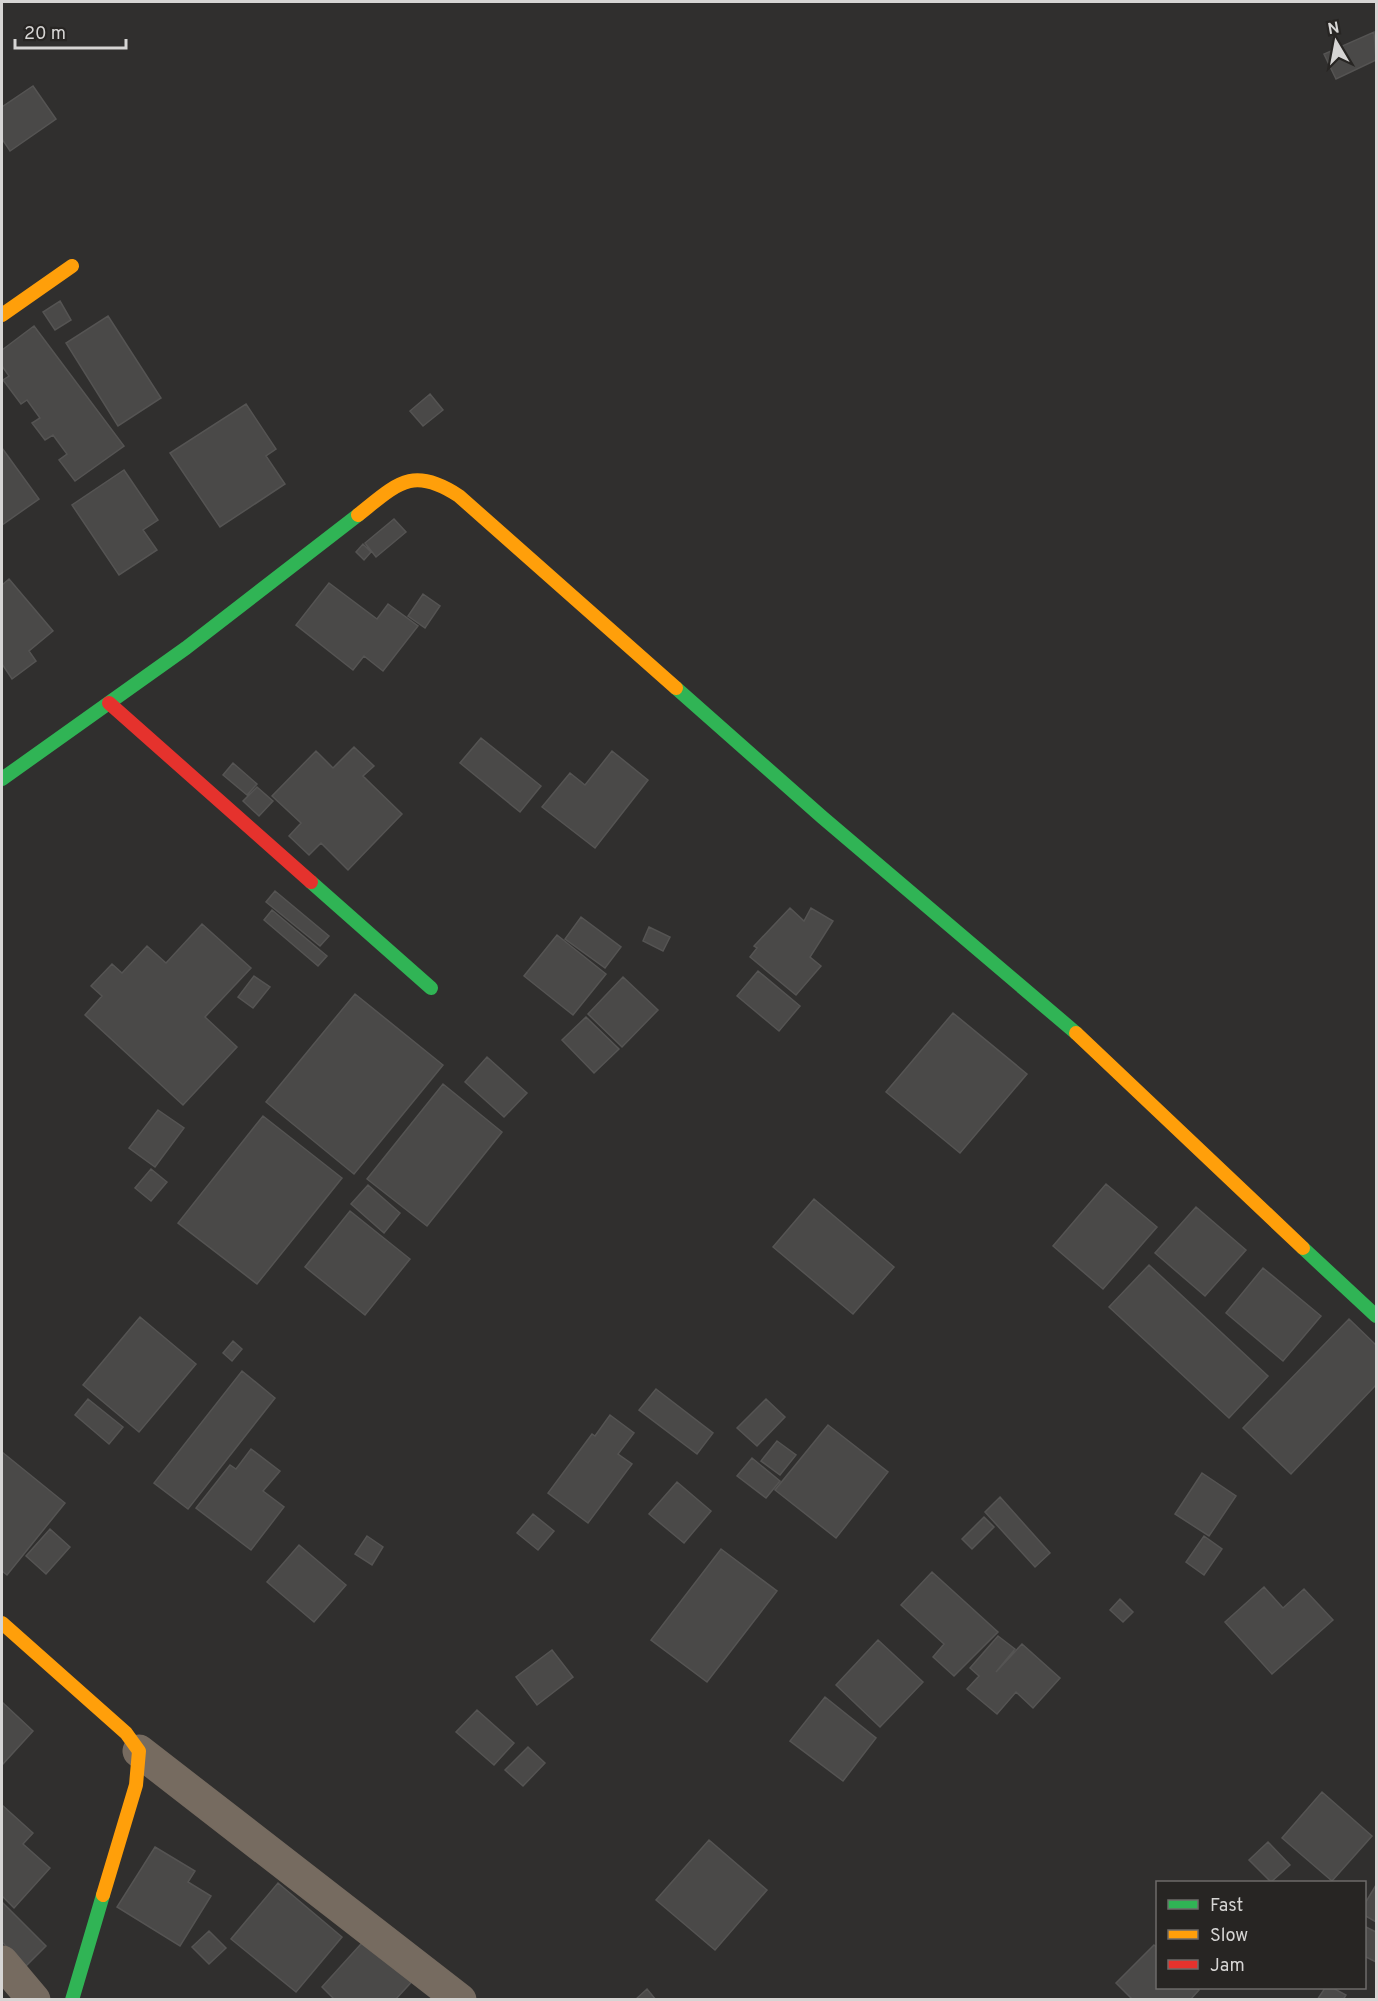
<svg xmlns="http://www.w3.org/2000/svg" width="1378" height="2001" viewBox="0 0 1378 2001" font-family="Overpass,sans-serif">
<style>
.building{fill:#4a4948;stroke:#555453;stroke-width:1.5}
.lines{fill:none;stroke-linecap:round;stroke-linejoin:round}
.street{stroke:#766b60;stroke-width:33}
.fast{stroke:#30b455;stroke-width:14}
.slow{stroke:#ff9f0a;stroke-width:14}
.jam{stroke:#e5322d;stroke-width:14}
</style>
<rect width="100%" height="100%" fill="#302f2e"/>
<!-- building -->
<path class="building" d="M1374,32L1376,60L1336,79L1324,54Z
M33,86L56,119L10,151L2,139V107Z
M60,301L71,320L55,330L43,312Z
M108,316L161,398L118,426L66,343Z
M34,326L124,446L75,481L59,460L67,454L53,435L45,440L32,423L40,418L27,400L21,404L3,380L9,376L2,366V350Z
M430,394L443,410L423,426L410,411Z
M246,404L276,449L266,456L285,484L220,527L170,453Z
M2,448L39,499L2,525Z
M124,470L158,520L143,530L157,550L119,575L72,505Z
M394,519L406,532L376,557L365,543Z
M363,544L371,552L364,560L356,552Z
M9,579L53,631L29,651L36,661L12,679L2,664V585Z
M329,583L377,619L388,604L418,626L383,671L364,656L353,670L296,625Z
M423,594L440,606L425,628L408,616Z
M481,738L541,786L520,812L460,763Z
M354,747L374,766L363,776L402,814L348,870L321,843L309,855L289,836L301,823L272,796L316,751L333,768Z
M612,751L648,780L595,848L542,807L570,773L585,785Z
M233,763L257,784L247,795L223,775Z
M257,787L273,801L259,816L243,801Z
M275,891L329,936L320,946L266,902Z
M790,908L804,921L811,908L833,921L810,957L821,966L796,995L750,957L757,948L754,946Z
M272,910L327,956L318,966L264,920Z
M581,917L621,947L605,968L565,939Z
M202,924L251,968L205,1017L237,1047L183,1105L85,1015L102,996L91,986L112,964L122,973L147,946L166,963Z
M649,927L670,937L663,951L643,941Z
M557,935L606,974L573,1015L524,976Z
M758,971L800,1006L779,1031L737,996Z
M254,976L270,987L253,1008L238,997Z
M623,977L658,1010L622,1047L588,1014Z
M355,994L443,1065L354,1174L266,1102Z
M953,1013L1027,1074L960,1153L886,1092Z
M586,1017L619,1049L594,1073L562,1040Z
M487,1057L527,1093L504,1117L465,1082Z
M443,1084L502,1132L427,1226L367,1179Z
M158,1110L184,1128L155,1167L129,1148Z
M263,1116L342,1178L257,1284L178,1223Z
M151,1169L167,1182L151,1201L135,1188Z
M1106,1184L1157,1227L1103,1289L1053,1246Z
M368,1185L400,1213L384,1233L351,1204Z
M814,1199L894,1267L853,1314L773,1247Z
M1196,1207L1246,1250L1205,1296L1155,1253Z
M350,1211L410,1259L365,1315L305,1267Z
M1149,1265L1268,1376L1229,1418L1109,1307Z
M1263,1268L1321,1316L1283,1361L1226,1313Z
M140,1317L196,1364L139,1432L83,1385Z
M1349,1319L1376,1345V1385L1291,1474L1243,1428Z
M233,1341L242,1349L232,1361L223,1353Z
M242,1371L275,1398L188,1509L154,1483Z
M656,1389L713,1433L697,1454L639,1410Z
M88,1399L123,1427L109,1444L75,1415Z
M766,1399L785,1417L757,1446L737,1428Z
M610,1415L634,1433L618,1454L632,1464L588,1523L548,1493L592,1434L595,1436Z
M828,1425L888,1472L836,1538L775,1490Z
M777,1441L796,1455L780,1475L761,1461Z
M251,1449L280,1471L263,1491L284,1507L251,1550L196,1508L230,1465L236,1469Z
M2,1452L65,1503L7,1575L2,1571Z
M752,1458L780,1481L766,1498L737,1476Z
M1202,1473L1236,1496L1209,1536L1175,1514Z
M677,1482L711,1511L684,1543L649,1514Z
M1000,1497L1050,1553L1035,1567L985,1512Z
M533,1514L554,1531L538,1550L517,1533Z
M984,1517L994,1527L972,1549L962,1539Z
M50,1529L70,1547L46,1574L26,1556Z
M367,1536L383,1547L372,1565L355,1554Z
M1204,1536L1222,1549L1204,1575L1186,1562Z
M299,1545L346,1585L314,1622L267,1582Z
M721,1549L777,1591L707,1682L651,1640Z
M932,1572L998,1632L954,1676L933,1657L944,1644L901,1605Z
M1264,1587L1283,1608L1304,1589L1333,1620L1272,1674L1225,1622Z
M1120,1599L1133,1612L1123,1622L1110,1610Z
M998,1636L1015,1649L996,1672L1022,1644L1060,1678L1033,1708L1016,1692L997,1714L967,1689L979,1676L970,1668Z
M878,1640L923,1682L880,1727L836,1685Z
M552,1650L573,1677L537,1705L516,1677Z
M825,1697L876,1738L843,1781L790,1741Z
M2,1702L33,1731L2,1765Z
M477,1710L514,1743L494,1765L456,1732Z
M528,1747L545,1763L523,1786L505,1770Z
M1322,1792L1372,1836L1332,1881L1282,1838Z
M2,1805L33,1833L23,1844L50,1868L14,1908L2,1896Z
M709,1840L767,1890L715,1950L656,1900Z
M1268,1842L1290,1865L1271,1882L1249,1860Z
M155,1847L195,1871L188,1882L211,1896L180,1946L117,1907Z
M278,1883L342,1937L296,1992L231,1939Z
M1376,1885V1922L1364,1915V1905Z
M2,1902L46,1946L26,1966L2,1942Z
M1364,1926L1376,1932V1962L1364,1956Z
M209,1931L226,1948L209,1964L192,1947Z
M370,1934L417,1976L395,2000H335L322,1987Z
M1154,1945L1158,1948V1988H1197L1199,1990L1190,2000H1133L1116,1983Z
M1325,1988H1333L1346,1995L1343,2000H1317Z
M647,1989L656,2000H635Z"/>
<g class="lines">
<!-- street -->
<path class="street" d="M139,1751L460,2000
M2,1962L34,2000"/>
<!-- fast -->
<path class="fast" d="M676,688L822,817L1076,1033
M2,779L186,648L358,515
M311,882L431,988
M1303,1248L1376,1316
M72,2000L103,1895"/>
<!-- slow -->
<path class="slow" d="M2,315L72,266
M358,515C397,484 412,465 459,496L676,688
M1076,1033L1303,1248
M2,1623L126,1733L139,1751L136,1785L103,1895"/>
<!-- jam -->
<path class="jam" d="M109,703L311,882"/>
</g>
<!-- border -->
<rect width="1378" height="2001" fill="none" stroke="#d6d5d4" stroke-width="6"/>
<!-- legend -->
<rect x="1156" y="1881" width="210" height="108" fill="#272523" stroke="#6d6b6a" stroke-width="1.5"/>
<rect x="1168" y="1900" width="30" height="9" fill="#30b455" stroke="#6d6b6a" stroke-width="1.5"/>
<text x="1210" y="1911" font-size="18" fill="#d6d5d4">Fast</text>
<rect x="1168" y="1930" width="30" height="9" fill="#ff9f0a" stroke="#6d6b6a" stroke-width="1.5"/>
<text x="1210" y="1941" font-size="18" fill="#d6d5d4">Slow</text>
<rect x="1168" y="1960" width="30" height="9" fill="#e5322d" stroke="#6d6b6a" stroke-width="1.5"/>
<text x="1210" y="1971" font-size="18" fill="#d6d5d4">Jam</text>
<!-- north arrow -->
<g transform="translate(1336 42) rotate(350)" stroke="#272523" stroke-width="4.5" paint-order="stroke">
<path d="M0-4.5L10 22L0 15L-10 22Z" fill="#d6d5d4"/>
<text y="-9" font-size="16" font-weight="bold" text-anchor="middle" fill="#d6d5d4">N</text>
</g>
<!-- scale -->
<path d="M15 39v9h111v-9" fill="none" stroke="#d6d5d4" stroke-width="3"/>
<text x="24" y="39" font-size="18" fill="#d6d5d4" stroke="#272523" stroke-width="4.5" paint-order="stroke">20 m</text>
</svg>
